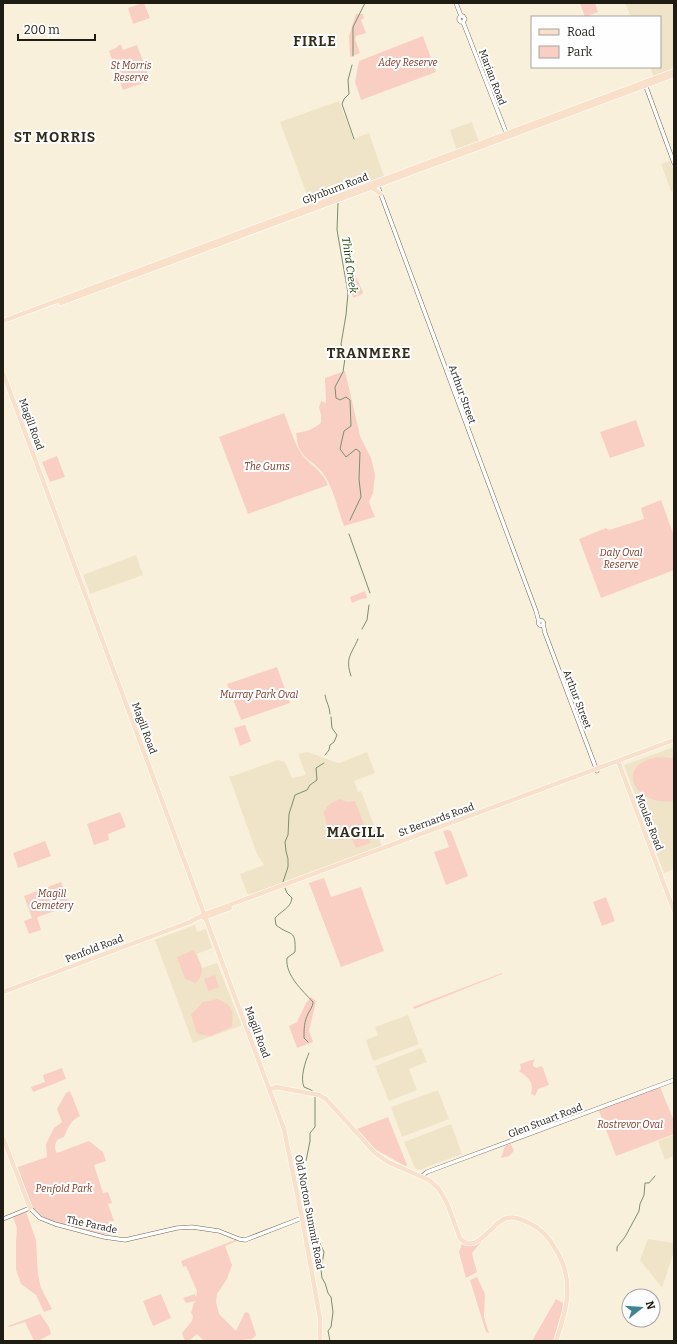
<svg xmlns="http://www.w3.org/2000/svg" width="677" height="1344" viewBox="0 0 677 1344" font-family="Bitter,serif">
<style>
.built{fill:#f0e4c8}
.green{fill:#f9cfc3}
.lines{fill:none;stroke-linecap:round;stroke-linejoin:round}
.stream{stroke:#79906e;stroke-width:1}
.minor-casing{stroke:#706856;stroke-width:4.5}
.major-casing{stroke:#fff;stroke-width:5.5}
.minor{stroke:#fff;stroke-width:3.5}
.major{stroke:#f8e0cb;stroke-width:4.5}
.labels{text-anchor:middle;stroke-width:4;stroke-linejoin:round;paint-order:stroke}
.park-label{font-size:10px;font-style:italic;fill:#7d3925;stroke:#fefefe}
.street-label{font-size:10px;fill:#1f1c14;stroke:#fefefe}
.water-label{font-size:11px;font-style:italic;fill:#1b4608;stroke:#fefefe}
.district-label{font-size:14px;font-weight:bold;letter-spacing:1px;fill:#332c1b;stroke:#fefefe}
</style>
<rect width="100%" height="100%" fill="#f9f0db"/>
<!-- built -->
<path class="built" d="M625,3H674V69L654,77L650,67H660V17H631Z
M339,101L353,139L369,133L384,176L310,203L280,122Z
M472,122L479,142L457,151L450,130Z
M670,161L674,172V190L671,191L661,164Z
M136,555L143,575L90,594L83,575Z
M674,747V869L664,873L624,765Z
M306,752L311,753L335,762L339,763L367,752L375,773L354,781L358,792L361,791L382,846L381,849L251,896L247,893L240,874L264,865L257,854L229,776H233L278,760L285,762L292,778L306,775L298,754Z
M195,925L197,932L206,929L212,948L197,954L202,968L217,963L241,1024V1026L193,1043L155,940Z
M408,1015L419,1044L373,1061L366,1040L378,1035L375,1027Z
M421,1048L427,1062L409,1069L417,1090L389,1101L375,1066Z
M438,1090L449,1119L402,1137L391,1107Z
M451,1124L462,1154L419,1170L415,1168L404,1142Z
M674,1135V1156L665,1160L658,1141Z
M648,1239L674,1243V1251L662,1288L640,1260Z"/>
<!-- green -->
<path class="green" d="M142,3H144L150,18L133,24L128,8Z
M580,3H595L598,12L585,17Z
M356,14H363L364,18L361,20L366,33L356,36L355,39L360,53L350,57L349,36Z
M423,36L436,72L361,100L355,82L359,61Z
M119,45H121L123,50L137,45L150,79L149,81L123,90L109,51L116,48Z
M343,248L363,292L362,294L353,298Z
M345,371L360,436L371,458L375,475L373,493L369,502L375,517L344,526C338,510 334,491 325,476C318,464 302,459 298,445C297,442 297,437 296,433C306,432 313,429 321,423V415L319,407L321,401L326,403L325,378Z
M284,413C290,427 294,444 303,456C312,467 322,470 328,485L248,514L219,437Z
M636,420L645,446L610,458L600,432Z
M57,456L65,477L50,482L42,462Z
M661,500L674,536V570L601,598L579,539L606,528L609,530L644,519L641,508Z
M365,591L367,598L361,599L352,603L350,597Z
M277,667L290,703L241,720L227,684Z
M245,725L251,741L240,746L234,728Z
M658,757L674,758V801C636,807 612,765 658,757Z
M340,799L347,802L355,801L371,843L356,848L352,839L339,840L330,835L326,824L325,816L323,815C326,806 331,802 340,799Z
M120,812L126,827L108,834L109,840L94,845L87,824Z
M448,830L451,831L468,876L446,885L434,852L449,847L443,831Z
M45,841L51,856L18,868L13,853Z
M324,878L331,897L361,887L384,951L341,967L309,883Z
M61,882L70,906L37,917L41,930L29,934L24,921L32,918L24,896Z
M606,897L615,921L602,926L593,902Z
M194,950C200,964 207,970 196,983L185,979L177,957Z
M502,973V974L414,1009L413,1007Z
M215,975L219,987L208,991L204,979Z
M311,997L316,1001L309,1031L313,1042L297,1048L289,1026L297,1022L306,1003Z
M217,999C234,1005 233,1011 232,1027L211,1036L197,1034L191,1015L203,1002Z
M535,1059L533,1063V1066L537,1068L541,1066L543,1068L549,1085L538,1089L535,1096L531,1094C534,1082 529,1078 519,1071L521,1069L520,1064Z
M62,1068L66,1079L33,1092L31,1087L45,1082L43,1075Z
M660,1087L674,1121V1134L616,1156L599,1111L600,1109Z
M70,1091L80,1116C71,1120 67,1129 64,1137L57,1140C55,1144 54,1149 57,1153L89,1141L103,1152L106,1161L94,1165L103,1193L108,1192L112,1203L108,1204L114,1221H109L108,1235C88,1231 41,1224 31,1206C25,1195 22,1180 18,1167L47,1157L46,1144L54,1128L62,1122L57,1109L66,1093Z
M388,1117L407,1165L405,1166L375,1149L357,1129Z
M511,1144L514,1151L509,1156L501,1158L505,1146Z
M26,1212L36,1240L38,1275L41,1288L52,1309L44,1312L36,1295L21,1284L16,1270V1242L17,1228L13,1217Z
M235,1240L237,1241L225,1246L232,1265L227,1279L217,1294L216,1302L219,1314L236,1331L245,1312L249,1313L256,1335L252,1339L241,1340V1341H204L197,1334L189,1341H185L182,1333L192,1321L193,1316L191,1313L194,1303L196,1301L186,1303L183,1298L195,1294L196,1297L197,1291L186,1266L183,1267L181,1261Z
M480,1241L481,1242L472,1253L477,1272L466,1278L459,1252L462,1244C470,1247 473,1246 480,1241Z
M477,1277L485,1294L484,1317L489,1333L486,1332L470,1280Z
M161,1294L171,1318L153,1326L143,1301Z
M556,1299L563,1303L562,1311L553,1341H532Z
M40,1314L49,1327L51,1334L38,1341H34L25,1322L9,1327L8,1326Z"/>
<g class="lines">
<!-- stream -->
<path class="stream" d="M353,56V27L365,3
M352,65L348,80L349,94L344,99L342,104L354,139
M338,203L337,230L348,293L346,315L341,344L345,358L343,372L335,387L336,398L340,400L346,397L350,400L351,426L344,431L340,449L346,457L356,449L360,452L359,479L361,497L350,520
M349,534L370,593
M362,629L367,620L369,605
M351,676C345,658 351,655 358,639
M325,695C326,702 330,707 330,714
M325,755L329,750L330,745L334,742L337,735L332,728L331,717
M283,882L288,867V859L286,851L285,842L288,835L289,814L295,795L307,790L310,785L317,780L316,768L324,763
M285,888L287,893L292,898C291,908 281,911 275,918L276,925C291,937 296,928 295,952L287,958C285,975 302,990 313,1002C313,1007 310,1009 308,1014C304,1021 304,1030 304,1038L308,1042
M309,1053C305,1062 300,1078 304,1087L311,1090L315,1093
M315,1096V1127L310,1133V1141L306,1161L302,1164L305,1177L304,1197L315,1224L317,1237L324,1252L321,1270L322,1278L325,1283L328,1293L331,1297L333,1312L331,1327L328,1331L330,1341
M617,1251V1247L625,1237L639,1211L640,1204L644,1195L645,1183H649L655,1176"/>
<!-- minor casing -->
<g class="minor-casing">
<path id="minor" d="M456,3L461,16H463L465,19L463,22H461L459,20V18L461,16
M463,22L507,135
M645,84L674,163
M377,184L536,611L539,622
M538.5 623a2.5 2.5 0 1 1 5 0a2.5 2.5 0 1 1-5 0Z
M543,624L545,633L597,771
M422,1176L427,1172L674,1080
M3,1219L30,1208L40,1218L55,1224L104,1237L125,1240L177,1228L192,1227L219,1231L239,1239L245,1240L302,1218"/>
</g>
<!-- major casing -->
<g class="major-casing">
<path id="major" d="M372,188L381,194
M61,303L674,75
M3,321L674,71
M3,373L284,1129L302,1218L320,1318V1341
M618,761L674,911
M204,918L230,908
M3,992L190,922L205,914L674,740
M270,1089L277,1087L281,1088L319,1095L326,1099L375,1153L388,1162L429,1180L439,1189L447,1203L460,1238C474,1256 491,1225 504,1219C513,1215 523,1220 531,1224C542,1229 550,1239 556,1250C575,1281 567,1309 556,1341
M3,1138L30,1208"/>
</g>
<!-- minor -->
<use href="#minor" class="minor"/>
<!-- major -->
<use href="#major" class="major"/>
</g>
<g class="labels">
<!-- park labels -->
<g class="park-label">
<text x="408" y="66">Adey Reserve</text>
<text x="131" y="69">St Morris<tspan x="131" dy="12">Reserve</tspan></text>
<text x="267" y="470">The Gums</text>
<text x="621" y="556">Daly Oval<tspan x="621" dy="12">Reserve</tspan></text>
<text x="259" y="698">Murray Park Oval</text>
<text x="52" y="897">Magill<tspan x="52" dy="12">Cemetery</tspan></text>
<text x="630" y="1128">Rostrevor Oval</text>
<text x="64" y="1192">Penfold Park</text>
</g>
<!-- street labels -->
<g class="street-label">
<text transform="translate(493 77) rotate(69)" y="4">Marian Road</text>
<text transform="translate(335 188) rotate(-21)" y="4">Glynburn Road</text>
<text transform="translate(463 394) rotate(70)" y="4">Arthur Street</text>
<text transform="translate(32 424) rotate(70)" y="4">Magill Road</text>
<text transform="translate(578 699) rotate(69)" y="4">Arthur Street</text>
<text transform="translate(145 728) rotate(70)" y="4">Magill Road</text>
<text transform="translate(436 819) rotate(-20)" y="4">St Bernards Road</text>
<text transform="translate(650 822) rotate(69)" y="4">Moules Road</text>
<text transform="translate(94 948) rotate(-21)" y="4">Penfold Road</text>
<text transform="translate(258 1032) rotate(70)" y="4">Magill Road</text>
<text transform="translate(545 1120) rotate(-21)" y="4">Glen Stuart Road</text>
<text transform="translate(310 1212) rotate(79)" y="4">Old Norton Summit Road</text>
<text transform="translate(92 1224) rotate(12)" y="4">The Parade</text>
</g>
<!-- water labels -->
<g class="water-label">
<text transform="translate(350 265) rotate(82)" y="4">Third Creek</text>
</g>
<!-- district labels -->
<g class="district-label">
<text x="315" y="46">FIRLE</text>
<text x="55" y="142">ST MORRIS</text>
<text x="369" y="358">TRANMERE</text>
<text x="356" y="837">MAGILL</text>
</g>
</g>
<!-- border -->
<rect width="677" height="1344" fill="none" stroke="#1f1c14" stroke-width="8"/>
<!-- legend -->
<rect x="531" y="16" width="130" height="52" fill="#fefefe" stroke="#a5a4a0"/>
<rect x="539" y="29" width="20" height="6" fill="#f8e0cb" stroke="#a5a4a0"/>
<text x="567" y="36" font-size="12" fill="#1f1c14">Road</text>
<rect x="539" y="46" width="20" height="12" fill="#f9cfc3" stroke="#a5a4a0"/>
<text x="567" y="56" font-size="12" fill="#1f1c14">Park</text>
<!-- north arrow -->
<g transform="translate(641 1308) rotate(73)"><circle r="19" fill="#fefefe" stroke="#a5a4a0"/>
<path d="M0-3L7 15L0 10L-7 15Z" fill="#408493"/>
<text y="-6" font-size="11" font-weight="bold" text-anchor="middle" fill="#1f1c14">N</text>
</g>
<!-- scale -->
<path d="M18 34v6h77v-6" fill="none" stroke="#1f1c14" stroke-width="2"/>
<text x="24" y="34" font-size="12" fill="#1f1c14" stroke="#fefefe" stroke-width="3" paint-order="stroke">200 m</text>
</svg>
